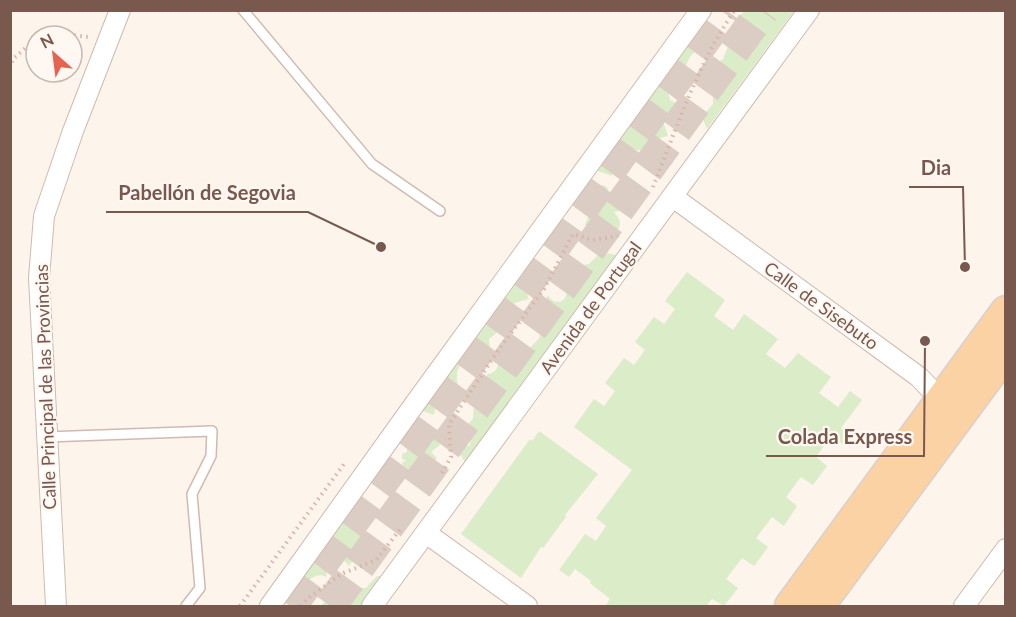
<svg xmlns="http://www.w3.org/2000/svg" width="1016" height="617" viewBox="0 0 1016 617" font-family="Lato,sans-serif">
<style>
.green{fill:#daecc8}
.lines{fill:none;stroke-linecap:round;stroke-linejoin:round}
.motorway-tunnel{stroke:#dccdc4;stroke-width:33;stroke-dasharray:33 16;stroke-linecap:butt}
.service-casing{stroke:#d0baaf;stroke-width:12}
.minor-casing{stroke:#d0baaf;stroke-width:22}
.primary-casing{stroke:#d9d0cd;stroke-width:33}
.path{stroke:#d8b3a4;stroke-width:4;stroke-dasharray:1.5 4.5;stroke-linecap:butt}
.service{stroke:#fff;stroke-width:9}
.minor{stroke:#fff;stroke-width:20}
.primary{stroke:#fbd2a4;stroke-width:30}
.labels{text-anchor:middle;stroke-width:4.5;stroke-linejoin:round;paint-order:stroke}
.street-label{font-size:18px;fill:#79584d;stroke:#fff8f2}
.leader{fill:none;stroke:#79584d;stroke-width:2}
.callout-dot{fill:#79584d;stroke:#fff8f2;stroke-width:2}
.callout-label{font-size:20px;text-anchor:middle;font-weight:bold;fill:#79584d;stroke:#fff8f2;stroke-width:4.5;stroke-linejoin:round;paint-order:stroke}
</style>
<rect width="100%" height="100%" fill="#fdf4eb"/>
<!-- green -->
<path class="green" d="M746,10L794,11L707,129L703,119L699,115L705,113L713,104V97L709,90L720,89C729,78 724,72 714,65L723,59L728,46L736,50L750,52L756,43L752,30L736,19Z
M688,43L697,50C687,57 683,69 689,80L672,84L668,92L670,100L678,104L662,118L668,136L651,140L643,151C635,149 630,150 624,155V166L615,167L612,171V176L595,170Z
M603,185L607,187L611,202L624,193L628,194L631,199L623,210L614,212C619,218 622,223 618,230L613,228L609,223C602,234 594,233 585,225L589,215L584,214L578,204L581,200L587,198L597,201L599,186Z
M601,252L616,255L465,462L457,450L470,445L471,438L464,428L473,419L474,401L482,399L487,394V374C496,373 498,368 498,361L509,364L517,360L521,347L528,349C543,337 546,331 529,320C539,314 546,307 547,295L553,301L560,302C569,298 567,288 566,279L578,277L579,272L577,266L589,264Z
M527,263L536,270C526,277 524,289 529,299C515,302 508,305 500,317L505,326L489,339L490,351C481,352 474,354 472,363C455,360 455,377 459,389C444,393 436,400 434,415L420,410Z
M687,272L725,300L714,316L733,330L744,314L778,339L766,354L785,368L798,353L831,377L819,393L838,407L850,391L862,400L841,428L850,435L843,444L831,436L816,457L827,466L813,485L801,477L786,497L797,506L784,526L772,517L756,538L768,547L754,566L742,558L726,579L738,588L724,606L712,599L706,606H609L606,605L610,599L590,583L591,581L575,569L569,577L559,570L585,534L596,541L606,526L596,518L632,470L574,427L594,399L604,406L615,391L605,383L624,358L634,365L645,350L635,342L654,317L664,324L675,309L665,301Z
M539,431L598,474L565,515L566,517L543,548L541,547L521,578L461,534L530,439L532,441Z
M434,439L438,440L440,445L431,452L437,458L434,462L428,464L432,468L433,475L425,484L417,481L415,470L408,473L405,472L402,463L406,460L402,459V454L407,452V442C415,441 418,443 423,449Z
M351,506L353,510L361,513C357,520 358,524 360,532L363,533L364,547L368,550C358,552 354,558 349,566L341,557H335L329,561L326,577L321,575C310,577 305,581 304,592L291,589Z
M377,576H383L360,606H319L333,597L339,596L349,599L353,595L352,588H366Z"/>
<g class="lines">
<!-- motorway-tunnel -->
<path class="motorway-tunnel" d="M290,606L433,413L726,10
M330,606L763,10"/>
<!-- service casing -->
<g class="service-casing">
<path id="service" d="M243,10L372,164L440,211
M46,437L212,431L211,456L192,494L200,588L186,606"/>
</g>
<!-- minor casing -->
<g class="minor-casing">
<path id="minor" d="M673,197L919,377L940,399L943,410
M426,533L527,606
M56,606L39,278L44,216L73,131L120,10
M270,606L414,405L701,10
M372,606L809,10
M964,606L1006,549"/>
</g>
<!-- primary casing -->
<g class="primary-casing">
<path id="primary" d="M790,606L1006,311
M819,606L1006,353"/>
</g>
<!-- path -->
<path class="path" d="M45,36L54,33L89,37
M10,68L13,59L36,39
M653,187C676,129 699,61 735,10
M442,473L451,457L449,424L497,352L544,289L573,234L593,240L618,236
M240,606L344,464
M301,606L306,600L341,574L376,560L402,527"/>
<!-- service -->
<use href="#service" class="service"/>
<!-- minor -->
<use href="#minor" class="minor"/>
<!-- primary -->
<use href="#primary" class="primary"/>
</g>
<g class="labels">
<!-- street labels -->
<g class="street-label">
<text transform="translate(821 306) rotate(36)" y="6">Calle de Sisebuto</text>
<text transform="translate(591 308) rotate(-54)" y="6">Avenida de Portugal</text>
<text transform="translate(46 387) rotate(-92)" y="6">Calle Principal de las Provincias</text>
</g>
</g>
<!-- callouts -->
<path class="leader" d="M965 267L963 187H909M381 247L308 212H106M925 341L924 456H766"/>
<g class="callout-dot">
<circle cx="965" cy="267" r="6"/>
<circle cx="381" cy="247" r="6"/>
<circle cx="925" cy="341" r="6"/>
</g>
<g class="callout-label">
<text x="936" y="175">Dia</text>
<text x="207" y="200">Pabellón de Segovia</text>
<text x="845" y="444">Colada Express</text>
</g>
<!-- border -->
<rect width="1016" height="617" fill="none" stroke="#79584d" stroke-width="24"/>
<!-- north arrow -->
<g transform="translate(54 54) rotate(332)"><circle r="28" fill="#fff8f2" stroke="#c9b8b0" stroke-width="1.5"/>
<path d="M0-4.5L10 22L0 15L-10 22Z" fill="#e66350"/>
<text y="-9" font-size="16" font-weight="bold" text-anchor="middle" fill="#79584d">N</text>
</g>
</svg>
